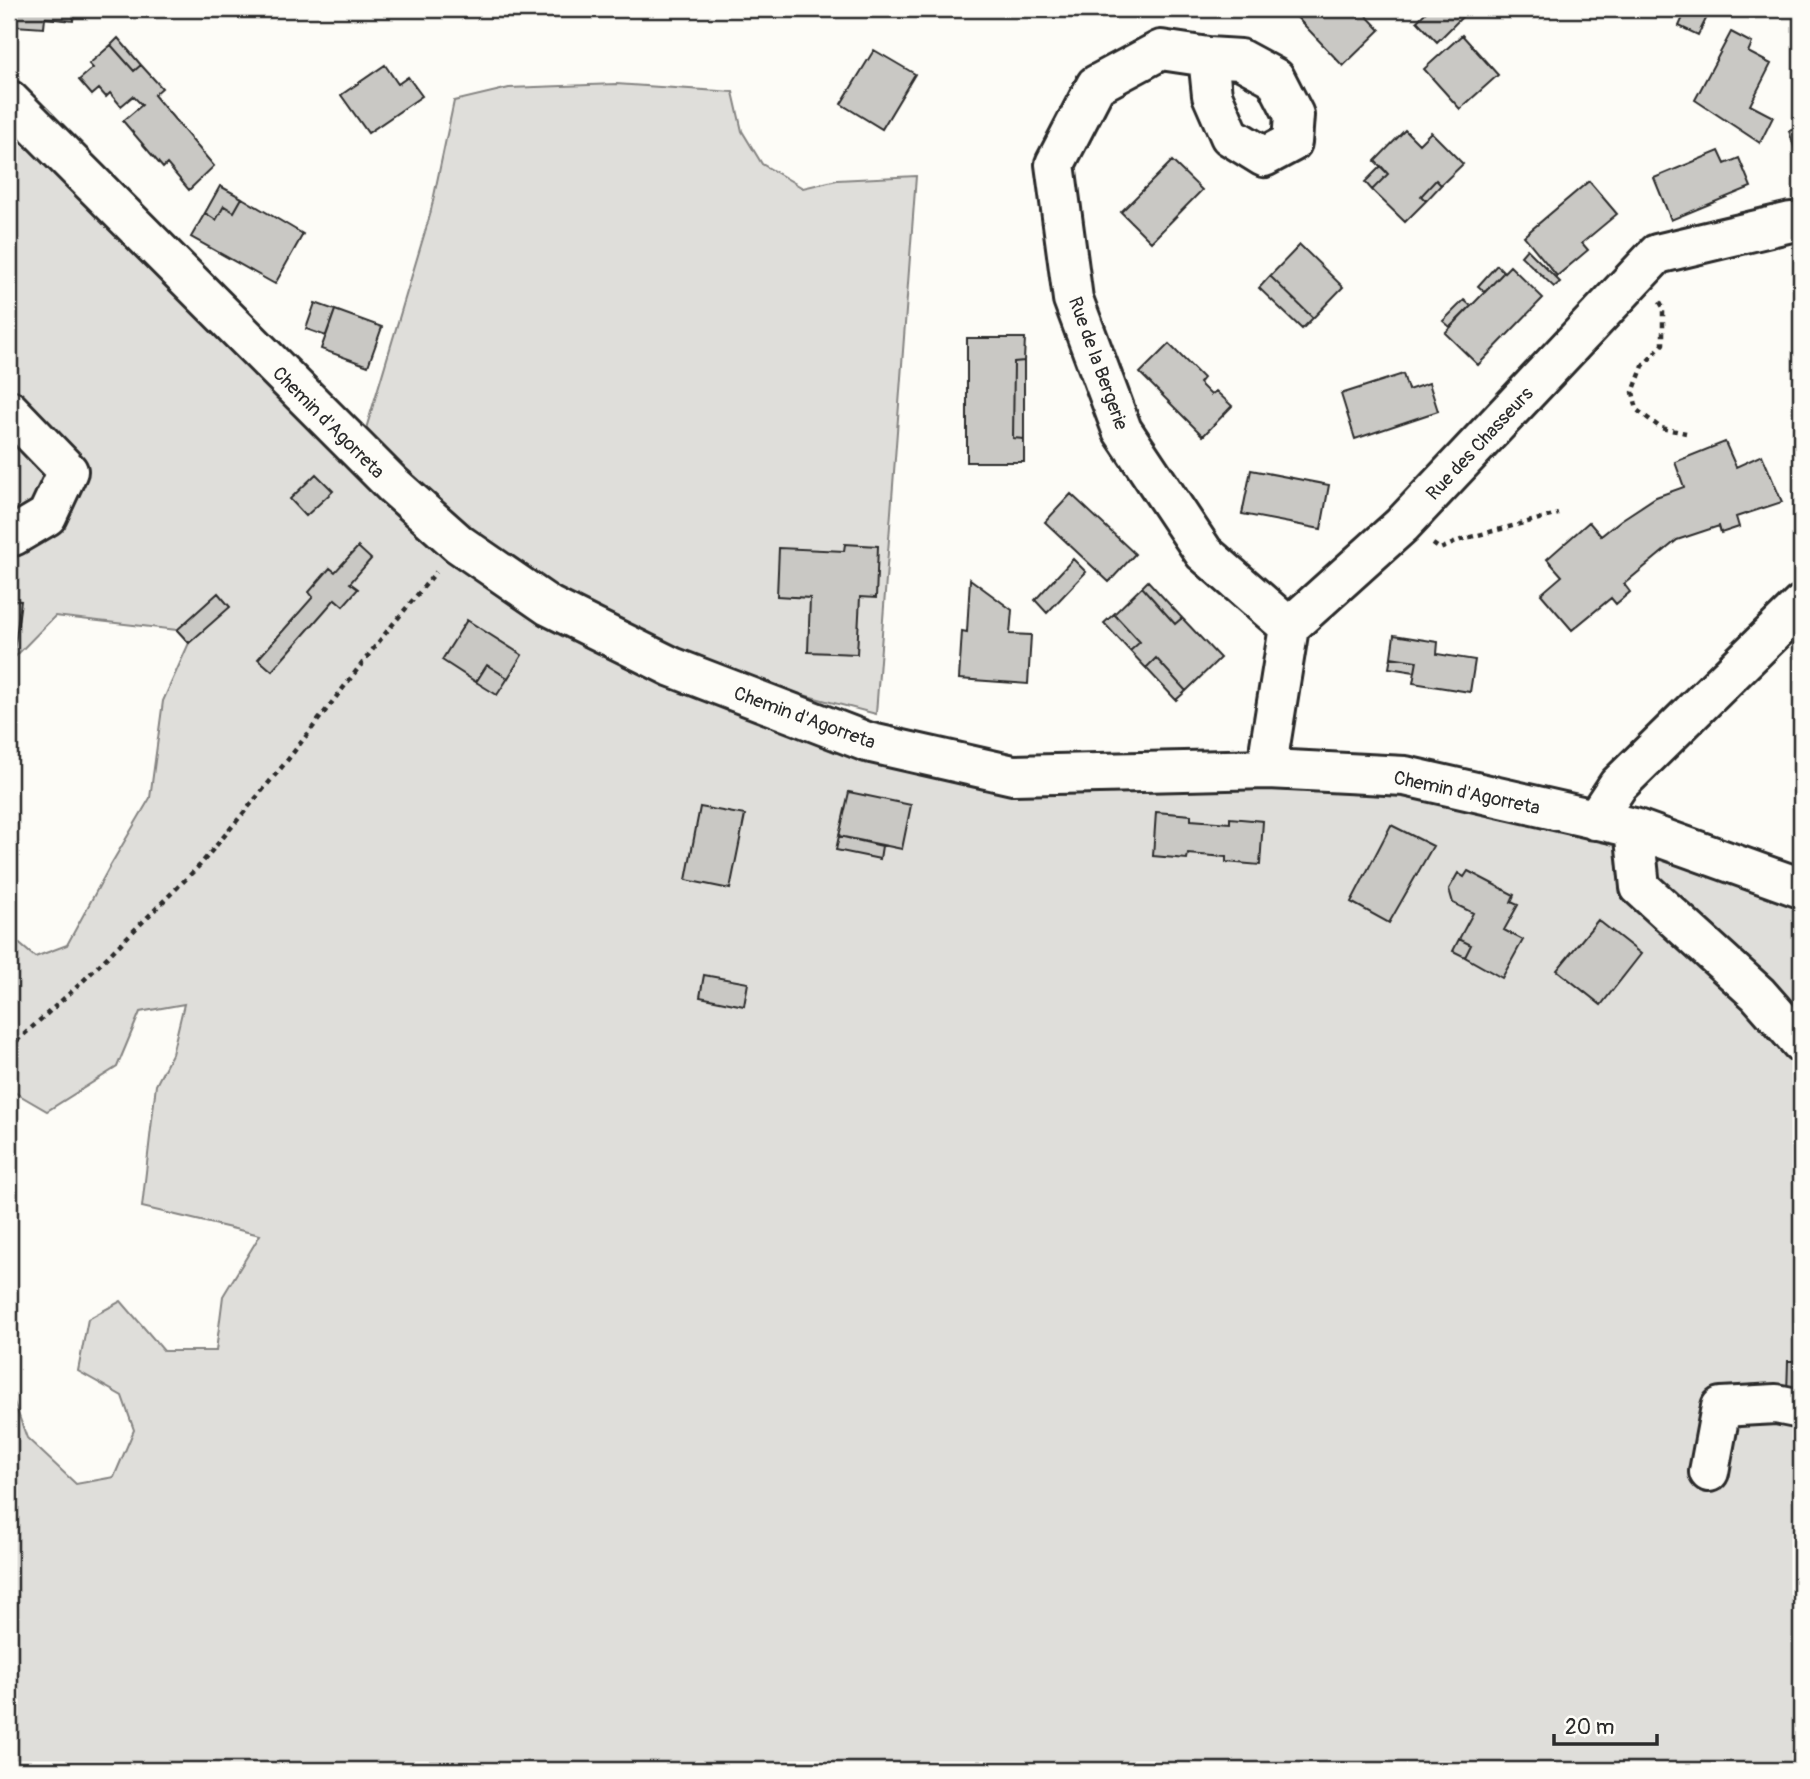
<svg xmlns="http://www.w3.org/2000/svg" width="1810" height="1779" viewBox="0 0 1810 1779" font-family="Pangolin,sans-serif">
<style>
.green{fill:#dfdeda;stroke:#858482;stroke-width:2}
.building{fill:#c9c8c4;stroke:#2b2b2b;stroke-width:2}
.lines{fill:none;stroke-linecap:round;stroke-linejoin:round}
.minor-casing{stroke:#2b2b2b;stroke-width:44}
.path{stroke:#2b2b2b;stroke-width:4.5;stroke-dasharray:5 5;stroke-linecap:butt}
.minor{stroke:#fdfcf7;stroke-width:38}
.labels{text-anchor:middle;stroke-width:6;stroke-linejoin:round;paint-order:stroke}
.street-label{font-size:19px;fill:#2b2b2b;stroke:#fdfcf7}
</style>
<rect width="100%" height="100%" fill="#fdfcf7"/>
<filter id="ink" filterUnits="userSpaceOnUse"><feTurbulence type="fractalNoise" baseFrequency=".0143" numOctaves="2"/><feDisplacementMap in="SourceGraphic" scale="14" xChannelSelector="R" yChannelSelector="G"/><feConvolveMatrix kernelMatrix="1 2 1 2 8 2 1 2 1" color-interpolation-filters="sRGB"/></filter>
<g filter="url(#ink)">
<!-- green -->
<path class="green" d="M616,84L733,92L742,131L762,164L803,188L837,180L916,176L876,714L754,682L657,640L549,587L461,522L364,456L393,485L459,544L549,606L672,667L867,742L1013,775L1269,769L1405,776L1634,828L1801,880V1770H9V1388L27,1438L76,1484L114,1477L134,1430L122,1396L78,1371L88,1319L121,1301L164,1351H216L223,1296L260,1235L142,1207L156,1085L172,1054L184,1004L140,1012L117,1067L47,1111L9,1089V935L35,957L67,945L110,866L150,798L163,701L189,643L177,630L55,616L13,659H9V100L359,452L430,215L454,101L509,88Z"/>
<!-- building -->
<path class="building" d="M9,9H101V14L74,11L73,21L45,18L44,28L15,26V34L9,33Z
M1289,9H1360L1380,30L1343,66Z
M1429,9H1458L1464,15L1437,42L1417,21Z
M1672,9H1711L1698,35L1679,26L1684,15Z
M1731,32L1752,43L1748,52L1771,64L1750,105L1773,117L1760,143L1695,100Z
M1462,35L1498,75L1460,109L1424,69Z
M118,38L141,65L134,71L111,45Z
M111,45L134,71L141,65L162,88L154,95L214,166L189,190L167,164L163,168L123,121L142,105L133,96L121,106L110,93L106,97L99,89L92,95L79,80L93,68L89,64Z
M874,50L915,74L882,129L841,104Z
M385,65L398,84L408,77L422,96L368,133L341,95Z
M1801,127V168L1789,131Z
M1405,130L1419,144L1431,132L1463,164L1441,185L1436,180L1421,196L1426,201L1405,222L1372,190L1388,174L1375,161Z
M1719,151L1725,164L1739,158L1751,187L1671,220L1654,178Z
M1172,161L1202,190L1151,242L1121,212Z
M1381,166L1388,174L1372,190L1365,182Z
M1436,180L1441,185L1426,201L1421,196Z
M1589,181L1617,214L1582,243L1588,250L1557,276L1524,236Z
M220,186L242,198L234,212L224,206L216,220L205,213Z
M242,198L303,234L275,284L191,237L205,213L216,220L224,206L234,212Z
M1300,245L1343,287L1313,318L1270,276Z
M1527,249L1560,282L1554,287L1521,256Z
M1497,265L1504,272L1485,292L1478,286Z
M1510,266L1543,298L1478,365L1445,333Z
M1270,276L1313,318L1302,329L1259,288Z
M1464,300L1471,306L1450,327L1443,321Z
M315,303L335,310L326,336L306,329Z
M335,310L382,327L368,366L321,349Z
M967,338H1025L1024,361L1014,362L1013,438L1024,439V462H967Z
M1169,344L1203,378L1199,383L1211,395L1216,391L1232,406L1203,436L1140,373Z
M1024,361V439L1013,438L1014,362Z
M1403,374L1408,390L1429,383L1438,411L1355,439L1341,394Z
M1725,442L1736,467L1762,455L1782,502L1736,517L1739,527L1721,533L1719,526L1677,540L1624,584L1630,592L1616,604L1611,598L1572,630L1541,594L1562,576L1547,559L1589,522L1601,536L1621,520L1656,497L1684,487L1675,462Z
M1251,470L1329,485L1321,529L1242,514Z
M316,474L333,491L306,516L290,499Z
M1071,494L1135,554L1109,582L1045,522Z
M845,544L878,546L876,598L860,597L857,654L808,652L810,598L777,596L779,548L844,551Z
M358,547L371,559L350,583L358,589L343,606L335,599L272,671L258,659L313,597L309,592L330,568L335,572Z
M1073,559L1086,572L1047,613L1035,600Z
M970,579L1012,610L1010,634L1031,635L1028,684L959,679L962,631L967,632Z
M1148,581L1182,618L1175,624L1142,587Z
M1142,587L1175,624L1182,618L1220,658L1186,691L1156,658L1146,668L1130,651L1140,642L1114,614Z
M218,593L230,607L189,643L177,630Z
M9,600L21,601L13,659H9Z
M1114,614L1140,642L1130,651L1104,623Z
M467,620L522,655L508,678L487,665L476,682L442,660Z
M1394,635L1438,642L1437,654L1475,660L1470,692L1413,683L1417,661L1391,657Z
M1391,657L1417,661L1415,672L1389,668Z
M1156,658L1186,691L1176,700L1146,668Z
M487,665L508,678L497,695L476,682Z
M849,792L911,805L902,849L839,836Z
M700,807L745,815L730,889L686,880Z
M1156,812L1191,815V820L1230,823V818L1263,821L1260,865L1226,862V857L1188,854L1187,859L1153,856Z
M1391,825L1433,846L1389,923L1351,902Z
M839,836L882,846L880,859L836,850Z
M1468,871L1514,895L1511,902L1518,905L1504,930L1523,940L1502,978L1465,957L1471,945L1459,939L1473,913L1453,903L1449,889L1458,873L1464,877Z
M1598,920L1641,954L1601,1005L1557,970Z
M1459,939L1471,945L1465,957L1453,951Z
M704,975L748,983L744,1006L700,997Z
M1788,1361H1801V1394H1787Z"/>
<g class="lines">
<!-- minor casing -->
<g class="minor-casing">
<path id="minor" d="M1208,57L1240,59L1275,78L1294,115L1292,142L1264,157L1230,136L1212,95L1208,57L1161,50L1096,85L1055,164L1073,299L1122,430L1204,553L1289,627
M9,100L393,485L459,544L549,606L672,667L867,742L1013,775L1269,769L1405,776L1634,828L1801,888
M9,410L68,471L47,516L13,536
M1269,769L1270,746L1289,627L1402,525L1657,254L1791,222H1801
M1595,820L1618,785L1801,605
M1634,828L1640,887L1758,994L1801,1043
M1709,1472L1721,1407L1776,1404L1801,1409"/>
</g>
<!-- path -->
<path class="path" d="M1660,302L1663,307V344L1643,366L1633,392L1637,410L1661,428L1686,433
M1433,544L1440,549L1463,539L1558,514
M9,1048L81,983L200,865L286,762L384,635L436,572"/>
<!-- minor -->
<use href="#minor" class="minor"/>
</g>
</g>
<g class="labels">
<!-- street labels -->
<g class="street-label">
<text transform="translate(1099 363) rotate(70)" y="7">Rue de la Bergerie</text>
<text transform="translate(329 422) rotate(45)" y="7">Chemin d'Agorreta</text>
<text transform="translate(1479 443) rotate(-47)" y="7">Rue des Chasseurs</text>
<text transform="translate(805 717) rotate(20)" y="7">Chemin d'Agorreta</text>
<text transform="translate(1467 792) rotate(12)" y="7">Chemin d'Agorreta</text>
</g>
</g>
<!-- margin -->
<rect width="1810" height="1779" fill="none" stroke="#fdfcf7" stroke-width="35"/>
<rect x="18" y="18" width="1775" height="1744" fill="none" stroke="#2b2b2b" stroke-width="2.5" filter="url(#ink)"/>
<!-- scale -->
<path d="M1554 1734v10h103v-10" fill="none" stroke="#2b2b2b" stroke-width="3.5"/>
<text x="1565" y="1734" font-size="21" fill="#2b2b2b" stroke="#fdfcf7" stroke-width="5" paint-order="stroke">20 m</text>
</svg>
